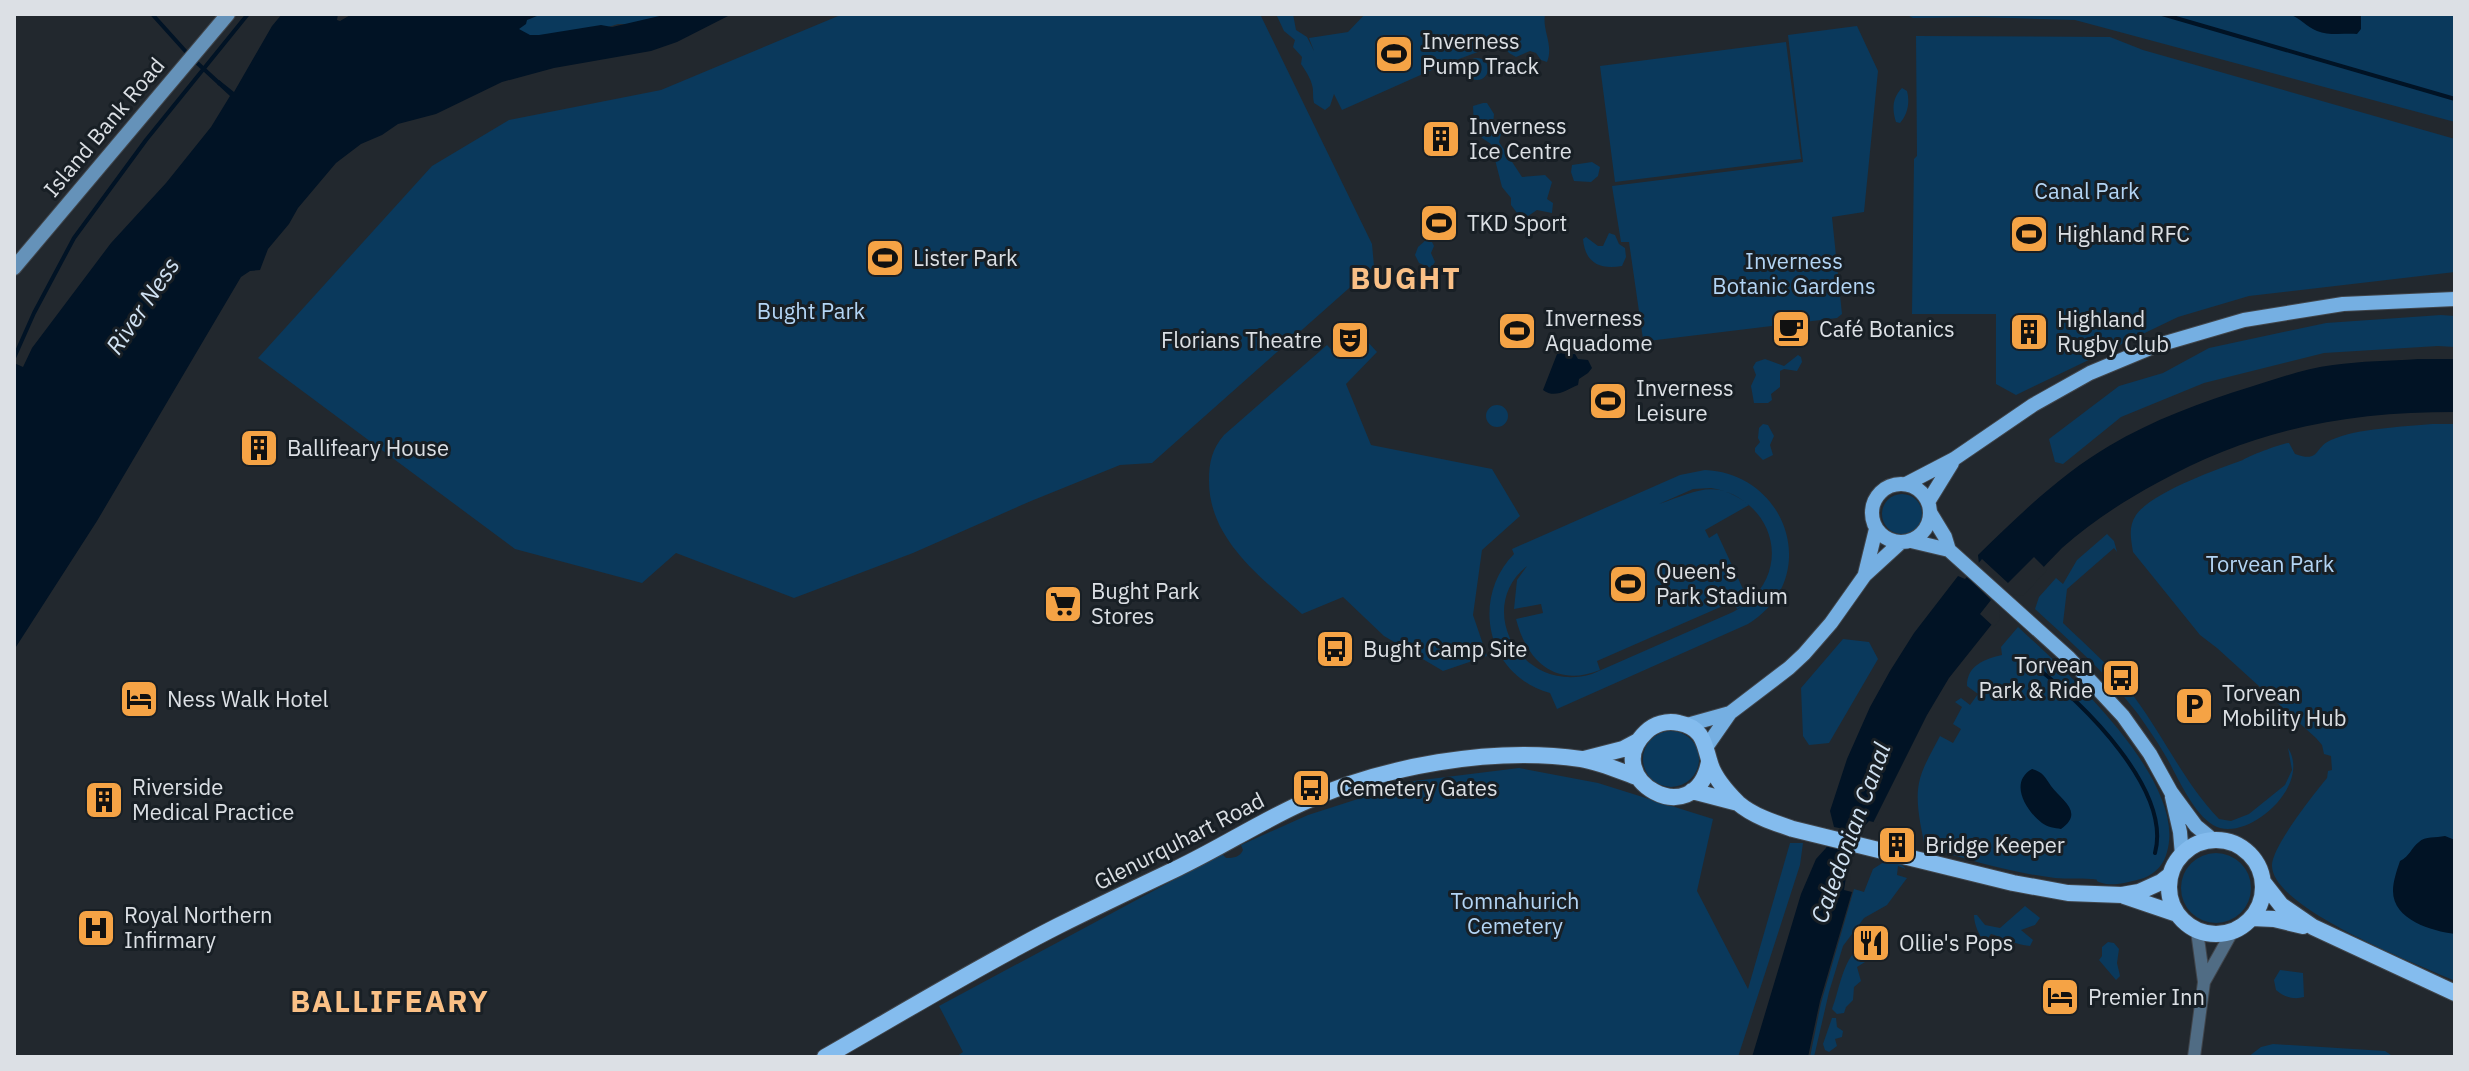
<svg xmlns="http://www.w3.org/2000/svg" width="2469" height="1071" viewBox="0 0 2469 1071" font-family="'IBM Plex Sans',sans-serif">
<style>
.green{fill:#0a395c;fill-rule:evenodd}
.water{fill:#011325}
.pier{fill:#22282e}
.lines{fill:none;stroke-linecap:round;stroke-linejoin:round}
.stream{stroke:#011325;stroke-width:4}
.tertiary-casing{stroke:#40454b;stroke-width:14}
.secondary-casing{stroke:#40454b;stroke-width:16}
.primary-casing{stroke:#40454b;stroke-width:16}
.trunk-casing{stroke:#40454b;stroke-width:18}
.tertiary{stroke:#506c84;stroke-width:12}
.secondary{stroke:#6592b9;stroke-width:14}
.primary{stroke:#75afe2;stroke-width:14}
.trunk{stroke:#84bcee;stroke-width:16}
.labels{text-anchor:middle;stroke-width:6;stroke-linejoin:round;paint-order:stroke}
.poi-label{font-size:22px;fill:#dce0e5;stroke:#181f25;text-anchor:start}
.street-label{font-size:22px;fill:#dce0e5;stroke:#181f25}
.park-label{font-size:22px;fill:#b3d5f5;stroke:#181f25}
.water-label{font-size:24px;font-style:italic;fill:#d2e3f3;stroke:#181f25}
.district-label{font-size:30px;font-weight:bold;letter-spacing:2px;fill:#fac086;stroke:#181f25}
</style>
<rect width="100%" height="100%" fill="#22282e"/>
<!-- green -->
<path class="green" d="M528,14H678L649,24H618L598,30L525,40L516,27Z
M843,14H1260L1372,244L1374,266L1152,463L1120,465L1031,501L913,553L794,598L676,553L642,583L515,549L258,358L432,166L509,120L661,90Z
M1276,14H1293L1296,30L1307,37L1314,51L1309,38L1348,32L1365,14H1545C1542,31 1554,45 1547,62L1541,60L1536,53L1530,51L1516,57L1509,53L1499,40V44L1443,65L1342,110L1334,94L1330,106L1325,110L1314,103C1313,99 1313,95 1313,91C1313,82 1306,71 1301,64L1302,57L1293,47L1295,40L1284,31Z
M1905,14H2455V122L2075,20L1978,17L1913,18Z
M1857,26L1878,71L1864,212L1832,217L1842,314L1837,318L1648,341L1643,339L1629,242H1621L1612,186L1803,162L1788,35Z
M1916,36L2110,37L2143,50L2455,139V272L2249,296L2178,317L2016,395L1996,384V314H1912L1914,159L1917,156Z
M1786,42L1801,159L1615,182L1600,66Z
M1466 69a11 11 0 1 1 22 0a11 11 0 1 1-22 0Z
M1902,88L1907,91C1910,102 1908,114 1900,123L1896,122C1892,110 1892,98 1902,88Z
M1483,103H1487L1494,114L1493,124L1501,134L1499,142L1522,177L1545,175L1552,182L1547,199L1553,203L1552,213L1537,210L1528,216L1517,213L1511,205V198L1502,187L1491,144L1482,138L1474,127L1473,106Z
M1592,162L1600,167L1598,176L1591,182L1574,181L1571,172L1572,165Z
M1609,233L1615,235L1619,244L1625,248L1626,257L1622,266C1600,270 1585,263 1583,239L1586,237L1598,246H1603Z
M1427,239L1431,240L1434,246L1431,253L1435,262L1431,268L1419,263L1415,255L1418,247Z
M2441,315L2455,316V347L2438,346L2324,353L2204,383L2121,417L2063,464L2055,462L2049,439L2119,386L2163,373L2209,348L2326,323Z
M1367,341L1377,352L1346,384L1371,445L1492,469L1520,516L1482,550L1473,615L1487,656L1443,671L1384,636L1343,597L1302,614C1262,578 1209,540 1209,481C1209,462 1212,449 1224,435L1327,345L1340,359L1344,357L1346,359Z
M1798,355L1801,357L1802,362L1797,371L1784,369L1780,371V387L1771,394L1772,400L1768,403H1754L1751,386L1756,375L1753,367L1756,362L1765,359L1784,366Z
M1486 416a11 11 0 1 1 22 0a11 11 0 1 1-22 0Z
M1763,424L1768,425L1774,436L1770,445L1773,455L1763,460L1755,452V448L1760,442L1758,438L1759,428Z
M2432,424H2455V981C2418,964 2273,909 2272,866C2271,848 2314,794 2327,778L2328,771L2332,770L2331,756L2324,754L2322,745L2316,738L2217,648L2200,635L2133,552C2131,539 2128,527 2136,515C2151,493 2217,469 2243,460C2246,457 2283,443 2289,443L2295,454C2321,463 2313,448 2331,440C2358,428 2403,427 2432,424Z
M1705,470C1789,474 1822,579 1748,624L1557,709L1550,693C1487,676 1470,599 1514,554L1512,549L1680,475ZM1711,488C1768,497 1794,560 1749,602L1717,533L1709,538L1705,530L1749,505C1714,477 1694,493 1659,504L1693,489ZM1527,566L1517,580L1514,609L1541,604L1543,613L1516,619C1527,662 1556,688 1600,670L1597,661L1725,605L1723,600L1731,596L1737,609L1745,605L1733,612L1592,674C1522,695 1473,609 1527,566Z
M1882 514a20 20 0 1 1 40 0a20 20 0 1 1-40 0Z
M2107,534L2114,541L2117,552L2114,548L2067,589L2063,623C2088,647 2114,669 2135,698C2164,737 2185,784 2219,819L2231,821L2249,814L2285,785L2292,770L2288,748C2313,787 2244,845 2213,825C2192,812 2177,775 2165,755C2157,741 2147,727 2138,714C2108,675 2071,642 2035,609L2039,597L2056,578L2063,584L2077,560Z
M2018,627C2065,670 2188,781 2167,852C2164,864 2156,873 2144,878C2133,881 2113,887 2102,883C2091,880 2103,880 2091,879C2079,878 2067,879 2055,878C2011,873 1967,859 1925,847C1921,827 1915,803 1919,783C1922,767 1933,750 1940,736L1953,743L1961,729L1953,724L1962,707L1955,702L1961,698L1970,705L1978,694L1967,686C1967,665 1985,659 2002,655L2001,647Z
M1843,639L1869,642L1878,659L1829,743L1809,745L1803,736L1801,688Z
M1643 759a28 28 0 1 1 56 0a28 28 0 1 1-56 0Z
M1519,768L1598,783L1713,819L1697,891L1748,989L1790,843H1803L1800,865L1738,1057H956L963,1052L939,1006L1222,854L1226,858C1234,858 1240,857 1243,850L1241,845L1308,815L1414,781Z
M2181 888a35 35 0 1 1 70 0a35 35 0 1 1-70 0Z
M1887,860L1899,862L1906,869L1898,866L1897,875L1907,878L1887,905L1864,918L1843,946L1829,992L1814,1057H1810L1821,1003L1854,889L1864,892L1873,869Z
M2025,906L2040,918L2035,925L2021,930L2033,940L2030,946C2016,945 2004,938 1991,934L1985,942C1979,936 1974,924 1974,915H1977L1985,925L2000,928Z
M2108,942L2114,943L2119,949L2117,963L2120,976L2116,980L2099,960L2102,956V947Z
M1865,944H1879L1882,949L1879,953L1867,954L1865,962L1857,967L1861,981L1854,987L1853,1000L1846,1007L1844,1013L1837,1014L1832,1009C1840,989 1843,954 1865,944Z
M2280,970L2303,973L2304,997C2294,1000 2284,997 2276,990L2274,980Z
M1832,1018H1836L1837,1027L1843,1031L1842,1037L1835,1039L1837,1046L1829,1052L1825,1050L1823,1044Z
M2273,1044L2385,1051L2394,1057H2248L2261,1047Z"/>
<!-- water -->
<path class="water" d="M282,14H338L337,20L340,21L352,14H542L527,20L526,24L519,29L530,35H539L601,25L612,27L668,14H732L677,42L651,51L554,68L502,82L436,114L398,124L382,135L361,144L336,163L298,208L289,224L268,249L260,270L250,271L241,277L97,521L14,650V363L23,367L32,348L111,243L166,183L211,127L230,96L217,84L219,80L234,92L272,26Z
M2289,14H2361V29L2357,34C2345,33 2329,36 2317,31C2307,27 2300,18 2289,14Z
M1559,349L1565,353L1575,354L1578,359L1588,360L1592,368L1588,373L1579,379L1578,385C1566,390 1555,399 1543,390Z
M2418,359H2455V412C2345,412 2254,429 2157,483C2124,501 2091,522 2062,548C2048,562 2034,578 2020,592L2010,590L1995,606L1996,619L1949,678L1927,715L1873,823L1858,838L1848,865L1844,890L1852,892L1820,1001L1808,1057H1752L1801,894L1816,859L1826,848L1834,827L1830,811L1847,759L1870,707L1890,671L1914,633L1958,576L1965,579L1979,564L1978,555C2018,516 2061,474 2109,446C2153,420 2201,402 2250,387C2277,379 2305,368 2333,365C2361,361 2390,361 2418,359Z
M2032,769C2043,772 2045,777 2051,786C2061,800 2085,812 2061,829C2055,828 2047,827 2042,823C2025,810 2009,782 2032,769Z
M2445,836L2455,840V934C2432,931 2393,920 2393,891C2393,881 2397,870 2400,861C2410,856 2411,848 2419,842C2425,836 2436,838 2445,836Z"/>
<!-- pier -->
<path class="pier" d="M2034,557L2047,570L2023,596L2011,594L1999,608L2000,619L1994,627L1980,614L1991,600L1967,577L1982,559L2008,583Z
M1869,821L1878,823L1875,827H1870L1861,839L1852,866L1849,888L1845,886L1853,852L1824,843L1829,826L1859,832Z"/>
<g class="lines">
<!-- stream -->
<path class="stream" d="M152,14L188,54
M2162,14L2455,99
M194,60L220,84
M14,358L34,313L74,238L146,140L248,14
M2037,668C2083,703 2172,790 2155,853"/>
<!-- tertiary casing -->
<g class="tertiary-casing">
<path id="tertiary" d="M2204,982L2232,932
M2194,1057L2204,982L2197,931"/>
</g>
<!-- secondary casing -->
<g class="secondary-casing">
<path id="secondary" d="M14,268L228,14"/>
</g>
<!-- primary casing -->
<g class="primary-casing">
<path id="primary" d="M1872 513a29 29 0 1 1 58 0a29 29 0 1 1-58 0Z
M1906,484L1954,459L2033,405L2090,373L2155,346L2244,320L2343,304L2455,299
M1928,502L1952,463
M1931,514L1945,537L1949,550
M1911,541L1949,550L2069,658L2123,716L2150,754L2171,792L2196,826L2213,840
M1865,574L1876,529
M1687,725L1730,713
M1707,746L1730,713L1789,668L1804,654L1831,623L1865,575L1900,543
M2172,797L2180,832L2182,855"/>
</g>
<!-- trunk casing -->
<g class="trunk-casing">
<path id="trunk" d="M1584,759L1623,749L1638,741
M1709,762C1695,835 1598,778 1646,732C1654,724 1667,720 1679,723C1704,728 1704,744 1710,763C1714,777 1728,793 1738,803C1753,816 1775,823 1793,829L2013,883L2068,893L2122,895L2139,892L2161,882L2170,875
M1692,791L1738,803
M2169 887a47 47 0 1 1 94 0a47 47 0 1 1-94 0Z
M2263,882L2281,905L2313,927L2455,993
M2124,896L2177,914
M2252,918L2274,919L2303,926
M825,1057C902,1013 979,966 1058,926C1098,906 1138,887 1178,868C1220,848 1260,822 1302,803C1382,766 1493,746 1581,759C1600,762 1620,771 1639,778"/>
</g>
<!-- tertiary -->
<use href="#tertiary" class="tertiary"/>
<!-- secondary -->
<use href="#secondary" class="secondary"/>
<!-- primary -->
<use href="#primary" class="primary"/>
<!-- trunk -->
<use href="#trunk" class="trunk"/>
</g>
<!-- icons -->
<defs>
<g id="stadium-square" transform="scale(2)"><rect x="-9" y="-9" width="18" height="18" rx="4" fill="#f5a345" stroke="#181f25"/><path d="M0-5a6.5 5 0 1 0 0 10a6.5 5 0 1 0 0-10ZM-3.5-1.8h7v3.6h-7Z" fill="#111"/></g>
<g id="building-square" transform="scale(2)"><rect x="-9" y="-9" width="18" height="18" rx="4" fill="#f5a345" stroke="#181f25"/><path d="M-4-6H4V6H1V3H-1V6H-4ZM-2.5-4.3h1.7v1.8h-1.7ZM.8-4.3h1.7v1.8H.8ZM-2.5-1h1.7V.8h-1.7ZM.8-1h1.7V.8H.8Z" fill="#111"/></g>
<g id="cafe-square" transform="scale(2)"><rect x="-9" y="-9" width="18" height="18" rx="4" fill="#f5a345" stroke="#181f25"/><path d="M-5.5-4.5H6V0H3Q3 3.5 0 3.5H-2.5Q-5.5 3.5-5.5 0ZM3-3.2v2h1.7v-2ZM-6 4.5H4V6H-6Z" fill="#111"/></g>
<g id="theatre-square" transform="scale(2)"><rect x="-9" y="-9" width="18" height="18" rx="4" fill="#f5a345" stroke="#181f25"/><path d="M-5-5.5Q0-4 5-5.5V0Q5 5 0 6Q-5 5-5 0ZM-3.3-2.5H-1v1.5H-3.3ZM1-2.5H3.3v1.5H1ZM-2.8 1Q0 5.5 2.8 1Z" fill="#111"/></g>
<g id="supermarket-square" transform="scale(2)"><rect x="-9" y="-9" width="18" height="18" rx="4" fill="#f5a345" stroke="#181f25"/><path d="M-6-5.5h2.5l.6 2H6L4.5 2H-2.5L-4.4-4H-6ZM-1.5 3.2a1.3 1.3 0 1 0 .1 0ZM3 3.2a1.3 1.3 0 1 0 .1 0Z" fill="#111"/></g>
<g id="bus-square" transform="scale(2)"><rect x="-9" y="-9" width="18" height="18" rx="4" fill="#f5a345" stroke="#181f25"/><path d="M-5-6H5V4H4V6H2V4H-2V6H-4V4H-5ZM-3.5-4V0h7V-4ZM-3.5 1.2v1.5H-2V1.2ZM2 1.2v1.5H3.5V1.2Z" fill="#111"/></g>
<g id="hotel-square" transform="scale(2)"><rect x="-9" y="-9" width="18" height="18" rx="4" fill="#f5a345" stroke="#181f25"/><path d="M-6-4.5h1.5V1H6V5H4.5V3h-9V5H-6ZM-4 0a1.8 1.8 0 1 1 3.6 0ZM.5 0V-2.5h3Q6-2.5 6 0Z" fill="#111"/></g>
<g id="parking-square" transform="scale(2)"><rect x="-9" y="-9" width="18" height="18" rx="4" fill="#f5a345" stroke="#181f25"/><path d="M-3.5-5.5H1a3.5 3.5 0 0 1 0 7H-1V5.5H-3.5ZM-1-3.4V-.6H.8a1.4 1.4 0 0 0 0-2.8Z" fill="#111"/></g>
<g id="hospital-square" transform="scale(2)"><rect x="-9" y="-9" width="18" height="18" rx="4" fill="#f5a345" stroke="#181f25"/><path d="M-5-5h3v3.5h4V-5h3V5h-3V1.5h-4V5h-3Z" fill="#111"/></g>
<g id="restaurant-square" transform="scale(2)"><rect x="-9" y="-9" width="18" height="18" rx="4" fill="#f5a345" stroke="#181f25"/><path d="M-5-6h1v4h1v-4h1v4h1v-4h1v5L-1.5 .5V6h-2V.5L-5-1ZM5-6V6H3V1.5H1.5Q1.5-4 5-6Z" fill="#111"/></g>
</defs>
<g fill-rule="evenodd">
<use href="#stadium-square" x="1394" y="54"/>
<use href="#building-square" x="1441" y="139"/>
<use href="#stadium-square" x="1439" y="223"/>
<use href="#stadium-square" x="2029" y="234"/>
<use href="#stadium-square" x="885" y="258"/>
<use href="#cafe-square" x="1791" y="329"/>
<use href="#stadium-square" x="1517" y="331"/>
<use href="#building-square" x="2029" y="332"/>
<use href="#theatre-square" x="1350" y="340"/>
<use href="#stadium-square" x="1608" y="401"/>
<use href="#building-square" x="259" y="448"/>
<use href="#stadium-square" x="1628" y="584"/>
<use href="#supermarket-square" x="1063" y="604"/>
<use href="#bus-square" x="1335" y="649"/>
<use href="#bus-square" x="2121" y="678"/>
<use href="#hotel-square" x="139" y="699"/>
<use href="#parking-square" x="2194" y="706"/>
<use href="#bus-square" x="1311" y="788"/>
<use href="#building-square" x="104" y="800"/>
<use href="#building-square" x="1897" y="845"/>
<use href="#hospital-square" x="96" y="928"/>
<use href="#restaurant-square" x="1871" y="943"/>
<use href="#hotel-square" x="2060" y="997"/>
</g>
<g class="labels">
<!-- poi labels -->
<g class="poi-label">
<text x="1422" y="49">Inverness<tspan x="1422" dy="25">Pump Track</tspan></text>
<text x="1469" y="134">Inverness<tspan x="1469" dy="25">Ice Centre</tspan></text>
<text x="1467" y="231">TKD Sport</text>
<text x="2057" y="242">Highland RFC</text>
<text x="913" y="266">Lister Park</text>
<text x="1545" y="326">Inverness<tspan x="1545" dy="25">Aquadome</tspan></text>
<text x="2057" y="327">Highland<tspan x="2057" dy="25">Rugby Club</tspan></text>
<text x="1819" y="337">Café Botanics</text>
<text x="1322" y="348" text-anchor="end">Florians Theatre</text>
<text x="1636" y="396">Inverness<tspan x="1636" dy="25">Leisure</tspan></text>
<text x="287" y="456">Ballifeary House</text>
<text x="1656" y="579">Queen's<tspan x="1656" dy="25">Park Stadium</tspan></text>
<text x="1091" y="599">Bught Park<tspan x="1091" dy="25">Stores</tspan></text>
<text x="1363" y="657">Bught Camp Site</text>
<text x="2093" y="673" text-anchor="end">Torvean<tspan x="2093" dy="25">Park &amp; Ride</tspan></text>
<text x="2222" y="701">Torvean<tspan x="2222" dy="25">Mobility Hub</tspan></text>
<text x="167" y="707">Ness Walk Hotel</text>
<text x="132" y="795">Riverside<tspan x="132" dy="25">Medical Practice</tspan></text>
<text x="1339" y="796">Cemetery Gates</text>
<text x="1925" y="853">Bridge Keeper</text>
<text x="124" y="923">Royal Northern<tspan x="124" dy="25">Infirmary</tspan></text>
<text x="1899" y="951">Ollie's Pops</text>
<text x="2088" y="1005">Premier Inn</text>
</g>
<!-- street labels -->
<g class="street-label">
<text transform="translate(104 127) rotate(-50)" y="8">Island Bank Road</text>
<text transform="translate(1179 841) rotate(-27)" y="8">Glenurquhart Road</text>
</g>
<!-- park labels -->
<g class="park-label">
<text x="2087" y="199">Canal Park</text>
<text x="1794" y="269">Inverness<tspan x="1794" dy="25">Botanic Gardens</tspan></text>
<text x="811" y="319">Bught Park</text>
<text x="2270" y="572">Torvean Park</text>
<text x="1515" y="909">Tomnahurich<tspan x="1515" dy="25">Cemetery</tspan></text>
</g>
<!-- water labels -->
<g class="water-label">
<text transform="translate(143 306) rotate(-56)" y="8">River Ness</text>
<text transform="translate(1851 833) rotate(-70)" y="8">Caledonian Canal</text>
</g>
<!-- district labels -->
<g class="district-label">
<text x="1406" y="289">BUGHT</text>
<text x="390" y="1012">BALLIFEARY</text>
</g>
</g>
<!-- border -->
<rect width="2469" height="1071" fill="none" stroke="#dce0e5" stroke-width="32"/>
</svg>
